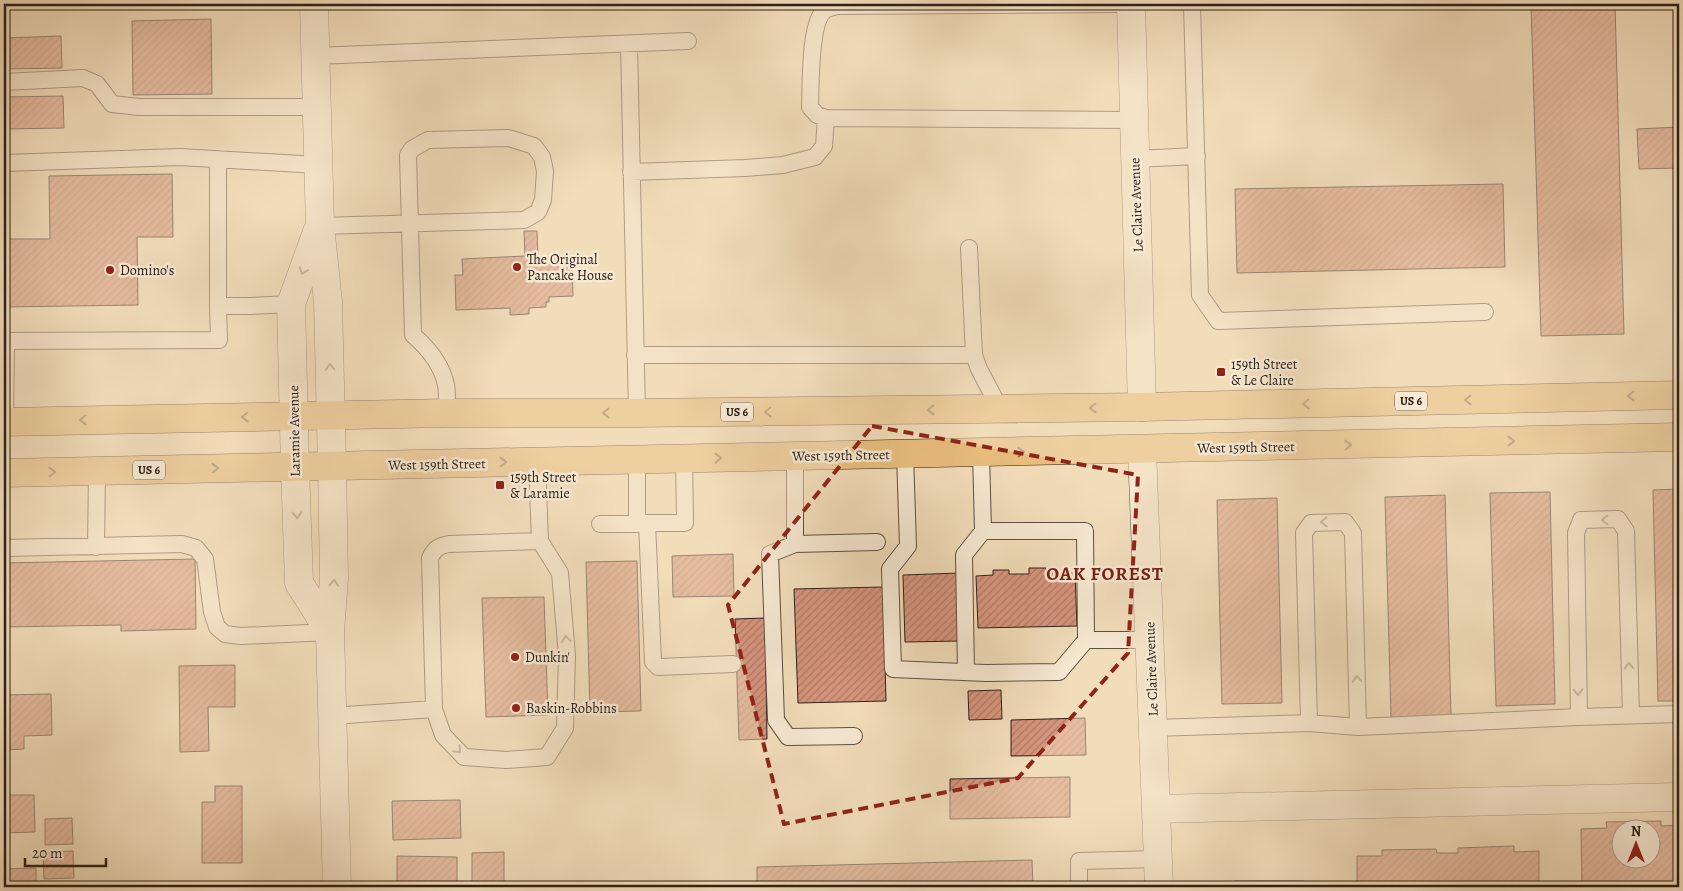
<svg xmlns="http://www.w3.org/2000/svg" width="1683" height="891" viewBox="0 0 1683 891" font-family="Alegreya,serif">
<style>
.building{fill:url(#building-hatch);stroke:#2c2018;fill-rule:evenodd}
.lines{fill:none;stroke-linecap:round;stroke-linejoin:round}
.service-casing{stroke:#5e4f41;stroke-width:18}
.minor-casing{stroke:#5e4f41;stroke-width:29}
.tertiary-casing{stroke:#5e4f41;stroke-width:29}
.primary-casing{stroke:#2c2018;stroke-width:29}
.service{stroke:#f7e9d3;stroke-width:16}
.minor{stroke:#f7e9d3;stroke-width:28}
.tertiary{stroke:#f7e9d3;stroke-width:28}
.primary{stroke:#e9be7e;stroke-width:28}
.oneway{stroke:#9c8f7f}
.oneway2{stroke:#8a6f4b}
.marked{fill:none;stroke:#8f2418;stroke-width:4;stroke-dasharray:10 6;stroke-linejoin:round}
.poi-dot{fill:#8f2418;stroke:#f7e9d3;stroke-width:2}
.labels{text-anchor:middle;stroke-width:5;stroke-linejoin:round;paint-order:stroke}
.shield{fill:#f7e9d3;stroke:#695c50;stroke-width:1}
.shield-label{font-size:12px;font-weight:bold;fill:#2c2018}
.street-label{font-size:14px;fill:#2c2018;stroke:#f7e9d3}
.poi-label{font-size:14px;fill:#2c2018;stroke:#f7e9d3;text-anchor:start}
.district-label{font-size:19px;font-weight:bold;letter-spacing:1px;fill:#7a1f14;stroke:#f7e9d3}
</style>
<defs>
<pattern id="building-hatch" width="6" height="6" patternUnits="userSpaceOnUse" patternTransform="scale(1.25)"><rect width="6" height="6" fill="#d7957e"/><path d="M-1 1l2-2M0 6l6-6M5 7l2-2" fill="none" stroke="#af7966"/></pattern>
</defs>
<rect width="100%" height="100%" fill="#f2ddbb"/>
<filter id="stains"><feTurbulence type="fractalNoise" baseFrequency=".004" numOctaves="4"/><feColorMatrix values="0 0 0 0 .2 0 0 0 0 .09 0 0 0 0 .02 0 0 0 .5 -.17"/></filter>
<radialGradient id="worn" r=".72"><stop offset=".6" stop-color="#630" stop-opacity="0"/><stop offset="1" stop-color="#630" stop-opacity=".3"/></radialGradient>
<!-- building -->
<path class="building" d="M1531,4H1615L1624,334L1541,336Z
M211,19L212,94L133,95L132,21Z
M61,36L62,68L4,69V38Z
M63,96L64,128L4,129V97Z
M1679,127V168L1639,169L1637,129Z
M172,174L173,237H137L138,305L4,307V239H50L49,176Z
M1503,184L1505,267L1237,273L1235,189Z
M524,231H537L538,257L572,256L573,296L549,297V302H546V307L529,308V314L510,315V308L456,310L455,275H463L462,259L525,256Z
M1679,489V701H1658L1653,490Z
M1550,492L1555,704L1496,706L1490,493Z
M1445,495L1451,716L1391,717L1385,497Z
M1277,498L1282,703L1222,704L1217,500Z
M733,554L734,596L673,597L672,556Z
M195,559L196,629L121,631V625L4,627V563Z
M637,561L641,711L590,712L586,562Z
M1029,568H1046V573H1075L1077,626L978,628L976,576L993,575V570H1009V574H1029Z
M960,573L961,641L905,642L903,575Z
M883,587L886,701L798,703L794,589Z
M544,597L548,715L486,717L482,598Z
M765,618L767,739L739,740L735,619Z
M235,665V707H208L209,751L180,752L179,666Z
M1001,690L1002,719L969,720L968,691Z
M51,694L52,735L24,736V749L4,750V695Z
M1085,718L1086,755L1011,756V720Z
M1070,777V817L950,819V779Z
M215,786H242V863H202V802H215Z
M4,795H34L35,832L4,833Z
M460,800L461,838L393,840L392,801Z
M72,818L73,844L45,845V819Z
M1661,821V826L1679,825V887H1582L1581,829L1607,828L1606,822ZM1620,828H1650V858H1620Z
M1514,846V852L1539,851V887H1357V856H1382V850L1436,849L1437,853H1458V848Z
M73,851L74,878L44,879L43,852Z
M504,852V885H472V853Z
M397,856L457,857V887H397Z
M1032,860L1033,887H757V867Z
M36,868V887H4V869Z
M1235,881H1304V887H1235Z"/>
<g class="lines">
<!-- service casing -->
<g class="service-casing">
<path id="service" d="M1117,4L837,6C833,7 828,8 825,10C809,22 811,86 810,107L817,115L826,118L1134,120
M1192,4L1200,295L1218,321L1485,312
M629,44L637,413
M315,56L688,41
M4,82L83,78L97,84L112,104L139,107H317
M218,159V306
M1135,159L1197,156
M4,163L180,157L318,165
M631,172L745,168L783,165L815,157L824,146L826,118
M320,226L524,220L538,212L543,200L545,171L542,157L534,146L509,138L428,140L412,149L408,155L413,335C428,348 442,365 446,385C448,393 446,404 447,413
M969,248L974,355L979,369L1000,409
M4,341L219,340L218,306H251L291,304
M635,355H974
M5,422L6,341
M981,453L983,531H1085L1086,640
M905,454L908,546L890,569L893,669L986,673L1059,672L1086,640H1149
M795,456V544L770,554L776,720L788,737L854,736
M684,458L685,523H647L653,662L658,667L733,664
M637,459V524L647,523
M600,524H637
M795,544L877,542
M96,547L97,471
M4,548L182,544L196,548L205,559L212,612L217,627L225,634L241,636L330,632
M966,672L964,555L983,531
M434,709L443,735L464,757L506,760L547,757L565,728L567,656L560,573L540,541
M332,716L434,709L430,558C435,548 439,546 449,544L540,541L537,462
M1579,717L1576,533L1581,520L1618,519L1626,531L1631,715
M1309,723L1304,533L1311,523L1345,522L1353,533L1358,727
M1153,728L1309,723L1358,727L1579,717L1679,714
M1079,887V861L1158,859"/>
</g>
<!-- minor casing -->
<g class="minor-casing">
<path id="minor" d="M1131,4L1142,407
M1142,450L1159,887
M295,466L299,583L330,632
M332,466L334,578L330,632L337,887
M1156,809L1679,797"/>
</g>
<!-- tertiary casing -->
<g class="tertiary-casing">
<path id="tertiary" d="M314,4L320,226L328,302L332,466
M295,466L291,304L317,232"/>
</g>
<!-- primary casing -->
<g class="primary-casing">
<path id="primary" d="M4,422L447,413H637L1142,407L1679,395
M4,473L1679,437"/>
</g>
<!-- service -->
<use href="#service" class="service"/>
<!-- minor -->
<use href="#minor" class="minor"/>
<!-- tertiary -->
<use href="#tertiary" class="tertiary"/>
<!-- primary -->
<use href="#primary" class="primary"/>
</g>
<!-- one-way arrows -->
<defs><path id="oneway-chevron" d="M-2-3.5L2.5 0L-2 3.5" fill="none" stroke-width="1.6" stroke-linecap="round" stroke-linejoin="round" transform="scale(1.25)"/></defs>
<g class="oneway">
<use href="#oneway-chevron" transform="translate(303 271) rotate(110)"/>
<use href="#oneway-chevron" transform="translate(330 367) rotate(-92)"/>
<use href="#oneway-chevron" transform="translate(297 515) rotate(88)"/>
<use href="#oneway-chevron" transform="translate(1605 520) rotate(179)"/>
<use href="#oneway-chevron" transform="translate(1324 522) rotate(179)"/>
<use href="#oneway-chevron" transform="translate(334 583) rotate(-87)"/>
<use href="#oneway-chevron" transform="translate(566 639) rotate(-95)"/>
<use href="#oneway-chevron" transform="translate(1629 666) rotate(-92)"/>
<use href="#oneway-chevron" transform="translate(1357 679) rotate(-92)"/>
<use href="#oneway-chevron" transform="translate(1578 692) rotate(89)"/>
<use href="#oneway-chevron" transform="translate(458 750) rotate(46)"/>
</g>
<g class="oneway2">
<use href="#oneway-chevron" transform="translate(1631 396) rotate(179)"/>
<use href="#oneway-chevron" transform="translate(1468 400) rotate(179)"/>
<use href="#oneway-chevron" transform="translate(1306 404) rotate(179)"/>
<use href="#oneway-chevron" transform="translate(1093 408) rotate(179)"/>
<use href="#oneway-chevron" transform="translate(931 410) rotate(179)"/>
<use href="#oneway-chevron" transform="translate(768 412) rotate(179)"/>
<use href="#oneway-chevron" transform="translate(606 413) rotate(180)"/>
<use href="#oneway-chevron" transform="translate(245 417) rotate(179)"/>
<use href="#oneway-chevron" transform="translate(83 420) rotate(179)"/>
<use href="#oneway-chevron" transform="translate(1511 441) rotate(-1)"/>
<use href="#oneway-chevron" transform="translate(1348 445) rotate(-1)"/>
<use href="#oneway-chevron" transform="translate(1021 452) rotate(-1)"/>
<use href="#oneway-chevron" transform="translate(718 458) rotate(-1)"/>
<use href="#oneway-chevron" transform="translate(503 462) rotate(-1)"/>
<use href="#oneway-chevron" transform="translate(215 468) rotate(-1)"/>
<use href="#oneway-chevron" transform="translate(52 472) rotate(-1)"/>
</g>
<!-- marked area -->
<path d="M0 0H1683V891H0ZM872,426L1138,475L1128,653L1018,778L784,824L728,605Z" fill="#f2ddbb" fill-opacity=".55" fill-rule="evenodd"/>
<path class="marked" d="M872,426L1138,475L1128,653L1018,778L784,824L728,605Z"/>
<!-- markers -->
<g class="poi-dot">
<circle cx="517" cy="267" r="5"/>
<circle cx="110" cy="270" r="5"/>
<rect x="1216" y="367" width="10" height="10" rx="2.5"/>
<rect x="495" y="480" width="10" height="10" rx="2.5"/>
<circle cx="515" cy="657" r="5"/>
<circle cx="516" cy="708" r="5"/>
</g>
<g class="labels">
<!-- shield labels -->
<g class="shield">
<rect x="1395" y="391.5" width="32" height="19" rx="4"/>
<rect x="721" y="402.5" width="32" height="19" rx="4"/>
<rect x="133" y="460.5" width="32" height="19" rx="4"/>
</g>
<g class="shield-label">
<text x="1411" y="405">US 6</text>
<text x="737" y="416">US 6</text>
<text x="149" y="474">US 6</text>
</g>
<!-- street labels -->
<g class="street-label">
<text transform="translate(1136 205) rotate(-92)" y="5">Le Claire Avenue</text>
<text transform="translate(294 431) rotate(-91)" y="5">Laramie Avenue</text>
<text transform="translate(1246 447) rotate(-1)" y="5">West 159th Street</text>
<text transform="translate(841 455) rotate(-1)" y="5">West 159th Street</text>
<text transform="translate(437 464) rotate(-1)" y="5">West 159th Street</text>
<text transform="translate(1151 669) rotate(-92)" y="5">Le Claire Avenue</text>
</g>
<!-- poi labels -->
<g class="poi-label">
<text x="527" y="264">The Original<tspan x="527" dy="16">Pancake House</tspan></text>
<text x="120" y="275">Domino's</text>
<text x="1231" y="369">159th Street<tspan x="1231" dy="16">&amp; Le Claire</tspan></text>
<text x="510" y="482">159th Street<tspan x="510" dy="16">&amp; Laramie</tspan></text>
<text x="525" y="662">Dunkin'</text>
<text x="526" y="713">Baskin-Robbins</text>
</g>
<!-- district labels -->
<g class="district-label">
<text x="1105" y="580">OAK FOREST</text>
</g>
</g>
<!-- margin -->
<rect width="1683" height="891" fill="none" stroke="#f2ddbb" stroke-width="20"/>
<rect x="5" y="5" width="1673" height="881" fill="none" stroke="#2c2018" stroke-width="2.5"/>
<rect x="10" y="10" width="1663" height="871" fill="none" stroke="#2c2018"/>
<!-- north arrow -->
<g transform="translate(1636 844)"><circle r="24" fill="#f7e9d3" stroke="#a69988"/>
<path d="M0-4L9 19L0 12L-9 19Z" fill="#8f2418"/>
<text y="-8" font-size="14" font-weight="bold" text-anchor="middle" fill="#2c2018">N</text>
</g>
<!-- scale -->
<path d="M25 858v8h81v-8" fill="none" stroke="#2c2018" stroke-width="2.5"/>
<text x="32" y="858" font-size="15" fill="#2c2018" stroke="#f7e9d3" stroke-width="4" paint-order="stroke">20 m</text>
<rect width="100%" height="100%" filter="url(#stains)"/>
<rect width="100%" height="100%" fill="url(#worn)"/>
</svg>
